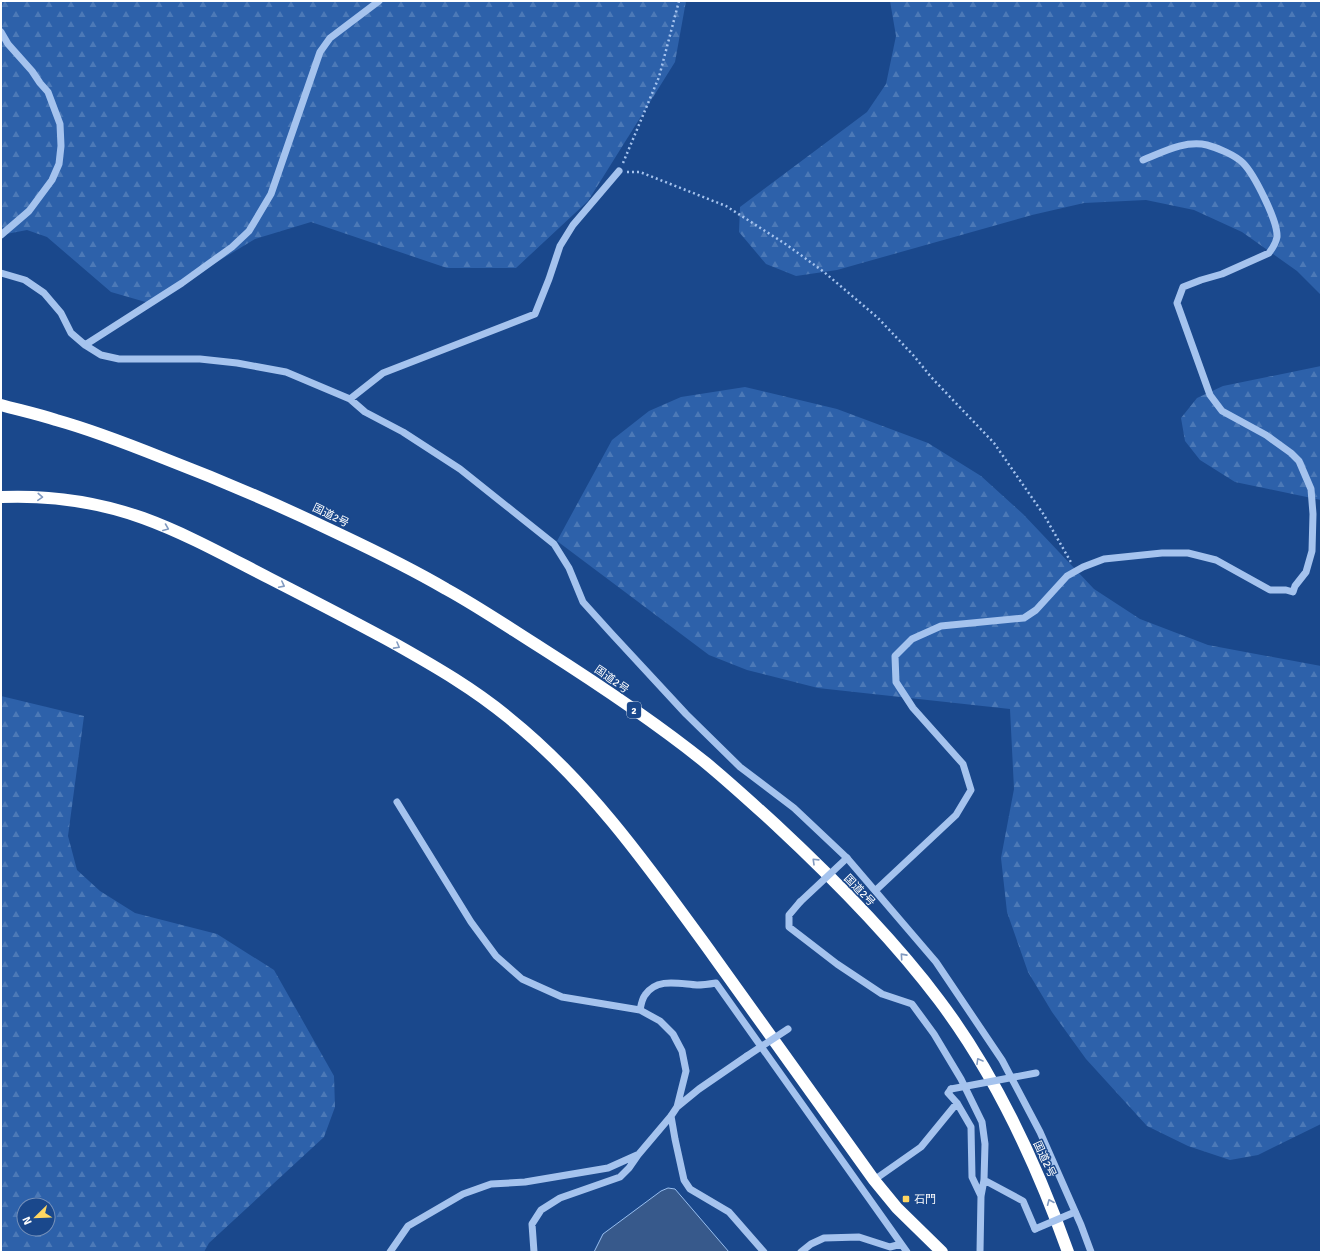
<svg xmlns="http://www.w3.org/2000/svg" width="1322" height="1253" viewBox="0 0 1322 1253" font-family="Signika,'Noto Sans JP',sans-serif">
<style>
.forest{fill:url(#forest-firs);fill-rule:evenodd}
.water{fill:#37598b;stroke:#97bef0}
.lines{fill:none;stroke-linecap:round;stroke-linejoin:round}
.path{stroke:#a5c3ee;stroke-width:2.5;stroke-dasharray:2 3;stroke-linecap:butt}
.minor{stroke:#a5c3ee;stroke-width:7}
.highway{stroke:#fff;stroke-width:12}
.minor-bridge{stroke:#a5c3ee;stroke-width:7}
.oneway{stroke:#819ac0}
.poi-dot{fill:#ffd661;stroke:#1a488c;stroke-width:1.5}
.labels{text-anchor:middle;stroke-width:3;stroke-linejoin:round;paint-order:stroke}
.shield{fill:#1a488c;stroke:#bac8dc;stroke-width:1}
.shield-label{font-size:10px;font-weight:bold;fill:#fff}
.street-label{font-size:11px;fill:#fff;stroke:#1a488c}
.poi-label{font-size:11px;fill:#fff;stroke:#1a488c;text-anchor:start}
</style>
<defs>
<pattern id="forest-firs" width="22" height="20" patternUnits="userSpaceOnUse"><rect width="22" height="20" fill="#2d61aa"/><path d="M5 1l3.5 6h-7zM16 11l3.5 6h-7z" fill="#4c79b7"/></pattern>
</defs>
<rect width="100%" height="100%" fill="#1a488c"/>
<!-- forest -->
<path class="forest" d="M1,1H686L675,62L588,201L516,268H447L311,222L255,239L149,303L111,292L47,237L27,230L1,235Z
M890,1H1321V295L1297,271L1242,232L1194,210L1146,200L1084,203L1032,215L837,270L796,276L766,264L739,232L740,207L867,112L886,84L896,36Z
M1321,366V500L1235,482L1200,460L1185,441L1181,418L1197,398L1223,386Z
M745,387L837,409L928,443L981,476L1023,514L1094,589L1140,619L1208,645L1321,666V1124L1258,1155L1230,1160L1188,1146L1147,1126L1086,1059L1052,1012L1028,972L1007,912L1001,858L1014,789L1010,709L818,688L747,670L709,655L557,541L612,440L649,411L681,397Z
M1,696L84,716L68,836L77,870L100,891L135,913L217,934L274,970L334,1076L335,1107L324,1137L209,1243L204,1252H1ZM24,1205H48V1229H24Z"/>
<!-- water -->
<path class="water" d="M668,1188L675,1189L729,1252H594L603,1234L661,1191Z"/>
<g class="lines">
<!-- path -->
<path class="path" d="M623,163L659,77L679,1
M627,172H640L726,206L787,245L824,272L878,318L914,356L931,377L994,443L1044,515L1072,564"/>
<!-- minor -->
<path class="minor" d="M1,32L8,44L32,71L40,83L48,92L60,124L61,146L59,164L52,180L29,211L1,235
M1,273L25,280L44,293L61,313L71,333L85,345L101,355L119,359H200L237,363L286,372L350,399L365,412L403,432L460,469L554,544L569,568L583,602L611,633L686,714L740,767L794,808L847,858L936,962L1002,1060L1040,1132L1081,1225L1091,1252
M85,345L182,283L232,247L249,231L271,194L320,52L330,38L379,1
M350,399L383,373L535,314L549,279L560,246L573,225L619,171
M397,802L471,922L496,956L522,979L562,997L640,1010L660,1021L673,1034L682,1051L686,1071L677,1107L671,1116L638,1155L629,1168L620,1177L560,1198L541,1210L532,1224L534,1252
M876,890L956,815L971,790L963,764L913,708L896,682L895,656L912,639L941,626L1024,618L1036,610L1067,576L1083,567L1104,559L1162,553H1188L1216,560L1270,590H1286L1293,592L1295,586L1306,572L1312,551L1313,514L1311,489L1299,461L1291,453L1266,435L1222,411L1210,395L1177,303L1183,287L1201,280L1222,274L1269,253C1272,249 1276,243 1277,237C1278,221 1254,174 1243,163C1235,155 1218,148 1207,145C1185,140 1163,152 1143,160
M800,902L789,915V927L837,964L882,994L912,1004L934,1034L961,1079L982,1122L985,1144L984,1180L981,1196L980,1252
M640,1010C641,1005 642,999 645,995C657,977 680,984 697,985C703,985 710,984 716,983L907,1252
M951,1089L948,1093L957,1103L971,1127L972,1177L981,1196
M677,1107L699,1089L747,1056
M671,1116L675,1139L684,1180L690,1189L729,1212L764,1252
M874,1180L921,1147L957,1103
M984,1180L1023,1201L1035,1229
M390,1252L408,1226L463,1194L491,1184L525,1182L608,1168L637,1155
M801,1252L811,1244L824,1238L859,1237L890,1247L901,1244"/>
<!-- highway -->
<path class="highway" d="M1,405C19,410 38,414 56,420C92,430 128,444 163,458C223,481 281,506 339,534C375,551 412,569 446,589C479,607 511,629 543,649C598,684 654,721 706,763C729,782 752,803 775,824C833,878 891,936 939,1000C995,1074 1037,1165 1068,1252
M1,497C49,495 98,502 143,518C187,534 228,557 269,578C312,600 355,622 397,645C436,667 474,689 509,718C590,783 651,870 712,954C766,1029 820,1105 874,1180L897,1208L942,1252"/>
<!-- minor-bridge -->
<path class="minor-bridge" d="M800,902L847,858
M747,1056L788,1029
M951,1089L1036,1073
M1035,1229L1075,1212"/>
</g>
<!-- one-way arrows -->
<defs><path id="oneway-chevron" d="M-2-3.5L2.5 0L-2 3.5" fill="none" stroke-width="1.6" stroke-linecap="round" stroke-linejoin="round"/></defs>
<g class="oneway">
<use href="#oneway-chevron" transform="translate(40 497) rotate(3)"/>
<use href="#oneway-chevron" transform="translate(166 528) rotate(22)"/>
<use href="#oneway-chevron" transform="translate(282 585) rotate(27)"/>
<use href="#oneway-chevron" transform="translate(397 646) rotate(29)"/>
<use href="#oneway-chevron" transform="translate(815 861) rotate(-136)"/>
<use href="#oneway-chevron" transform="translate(903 956) rotate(-132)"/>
<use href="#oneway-chevron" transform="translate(979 1061) rotate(-120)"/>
<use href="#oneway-chevron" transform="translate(1050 1202) rotate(-113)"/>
</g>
<!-- markers -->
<rect class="poi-dot" x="902" y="1195" width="8" height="8" rx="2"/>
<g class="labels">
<!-- shield labels -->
<rect class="shield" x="627" y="702" width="14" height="16" rx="3"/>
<g class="shield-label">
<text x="634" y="714">2</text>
</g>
<!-- street labels -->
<g class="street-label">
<text transform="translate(331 515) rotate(26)" y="4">国道2号</text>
<text transform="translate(612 679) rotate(35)" y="4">国道2号</text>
<text transform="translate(860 890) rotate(46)" y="4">国道2号</text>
<text transform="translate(1045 1159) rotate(65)" y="4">国道2号</text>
</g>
<!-- poi labels -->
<g class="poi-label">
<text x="914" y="1203">石門</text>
</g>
</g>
<!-- border -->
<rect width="1322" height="1253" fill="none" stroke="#ffffff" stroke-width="4"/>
<!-- north arrow -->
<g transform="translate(36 1217) rotate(247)"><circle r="19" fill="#1a488c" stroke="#7691ba"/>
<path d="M0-3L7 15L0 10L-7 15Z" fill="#ffd661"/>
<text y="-6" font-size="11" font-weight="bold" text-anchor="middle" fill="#ffffff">N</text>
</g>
</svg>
